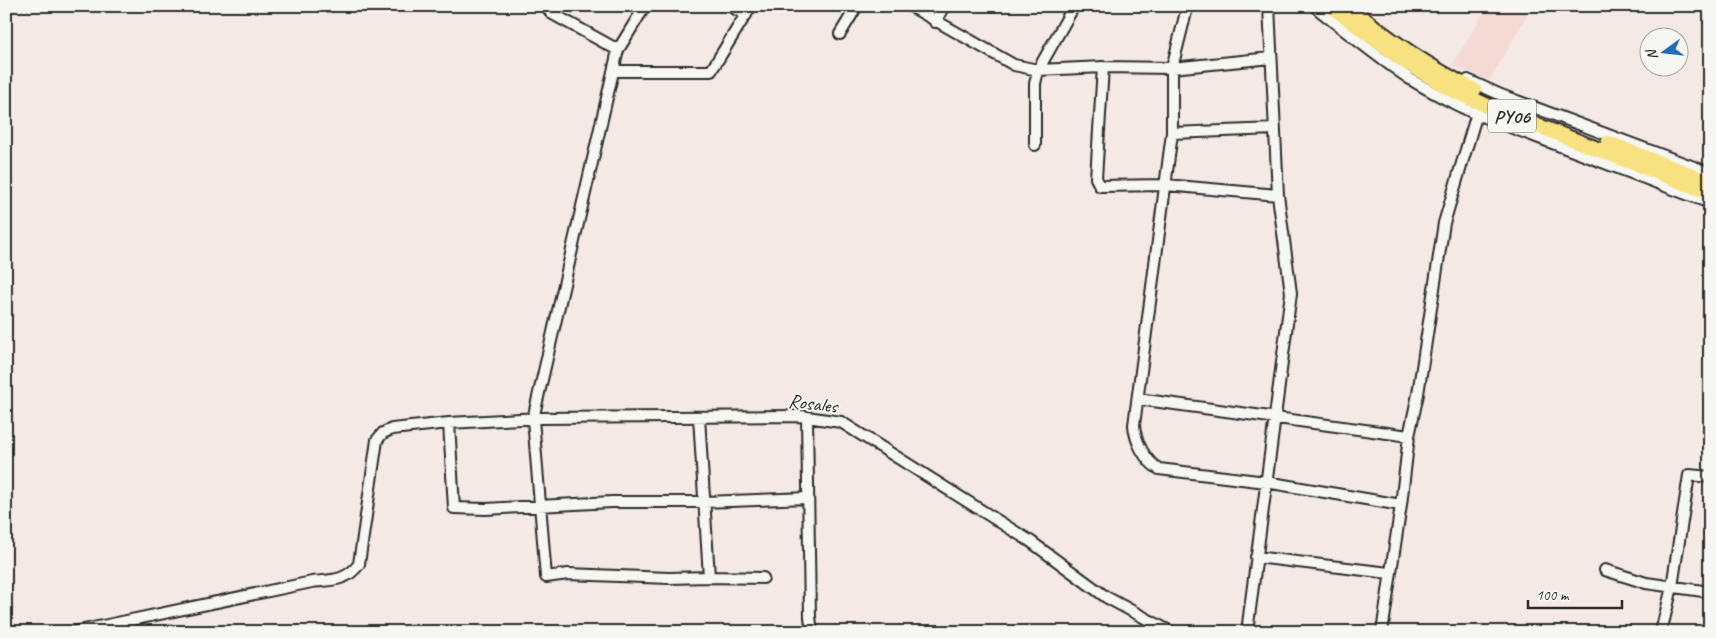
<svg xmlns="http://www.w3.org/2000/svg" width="1716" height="638" viewBox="0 0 1716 638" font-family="Caveat,sans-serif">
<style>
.built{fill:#f4d9d5}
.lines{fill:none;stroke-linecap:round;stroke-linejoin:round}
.minor-casing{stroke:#2b2b2b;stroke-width:14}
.highway-casing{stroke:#2b2b2b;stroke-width:18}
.minor{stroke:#f6f6f2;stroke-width:10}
.highway{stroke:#f8e181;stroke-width:14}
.labels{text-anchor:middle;stroke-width:4;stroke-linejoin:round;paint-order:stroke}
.shield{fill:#f6f6f2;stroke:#686867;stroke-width:1}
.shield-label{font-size:19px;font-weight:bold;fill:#2b2b2b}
.street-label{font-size:20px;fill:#2b2b2b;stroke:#f6f6f2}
</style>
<rect width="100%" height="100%" fill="#f5e9e5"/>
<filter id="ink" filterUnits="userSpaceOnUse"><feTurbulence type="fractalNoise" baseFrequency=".02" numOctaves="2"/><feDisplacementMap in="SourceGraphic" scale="10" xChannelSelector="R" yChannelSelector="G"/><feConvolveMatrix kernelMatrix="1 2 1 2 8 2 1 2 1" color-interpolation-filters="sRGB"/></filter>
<g filter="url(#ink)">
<!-- built -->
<path class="built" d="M1488,6H1532L1490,80L1452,65Z"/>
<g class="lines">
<!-- minor casing -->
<g class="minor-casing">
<path id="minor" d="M547,6L551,13L618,50
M645,6L618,50L533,419L546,577L568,574L669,578L709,577L763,578
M730,6L746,15
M910,6L1014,65L1038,70L1103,67L1172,68L1271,58
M1185,6L1186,12L1172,68V133L1134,425C1135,441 1145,461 1159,469L1266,482L1401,505
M1314,6C1345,31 1377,57 1410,79C1431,92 1453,103 1476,114L1710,203
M935,22L944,6
M840,34L857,6
M1103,67L1096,178L1100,186L1166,185L1278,195
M613,71H711L751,6
M1468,80L1501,95L1710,173
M1172,133L1275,129
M1035,145V84L1038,70L1074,6
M1138,399L1409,436
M699,417L709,577
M807,417L810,617L812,632
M449,423L454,508L486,509L612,502H704L808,498
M1256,557L1389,573
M1605,570L1646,583L1710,592
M74,632L312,582C332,580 347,581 359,564L377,440L383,433L392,429L449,423L540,418L800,416L841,422L1030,541L1106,597L1171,632
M1247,632L1291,293L1278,195L1269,6
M1382,632L1401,505L1409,436L1418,394L1444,223L1480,103
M1661,632L1672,587L1689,475L1710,477"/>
</g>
<!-- highway casing -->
<g class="highway-casing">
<path id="highway" d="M1331,6L1404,61L1452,90L1492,108L1710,193
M1348,6C1387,39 1428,67 1474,90
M1608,143L1710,182"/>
</g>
<!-- minor -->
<use href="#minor" class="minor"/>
<!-- highway -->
<use href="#highway" class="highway"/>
</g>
</g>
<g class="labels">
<!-- shield labels -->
<rect class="shield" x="1488" y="99.5" width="48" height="33" rx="4"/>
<g class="shield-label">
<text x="1512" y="123">PY06</text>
</g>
<!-- street labels -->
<g class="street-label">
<text transform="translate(813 403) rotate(7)" y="7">Rosales</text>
</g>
</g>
<!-- margin -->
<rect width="1716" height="638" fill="none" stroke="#f6f6f2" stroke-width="25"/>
<rect x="12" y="12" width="1691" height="613" fill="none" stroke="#2b2b2b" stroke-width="2" filter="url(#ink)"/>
<!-- north arrow -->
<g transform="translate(1664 52) rotate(255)"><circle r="24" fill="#f6f6f2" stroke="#a5a5a2"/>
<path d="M0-4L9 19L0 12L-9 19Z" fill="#1f6fb2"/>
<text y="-8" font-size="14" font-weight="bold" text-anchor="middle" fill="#2b2b2b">N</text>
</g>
<!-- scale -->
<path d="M1528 600v8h94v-8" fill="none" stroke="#2b2b2b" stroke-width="2.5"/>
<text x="1536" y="600" font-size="15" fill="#2b2b2b" stroke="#f6f6f2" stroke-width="4" paint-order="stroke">100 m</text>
</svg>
